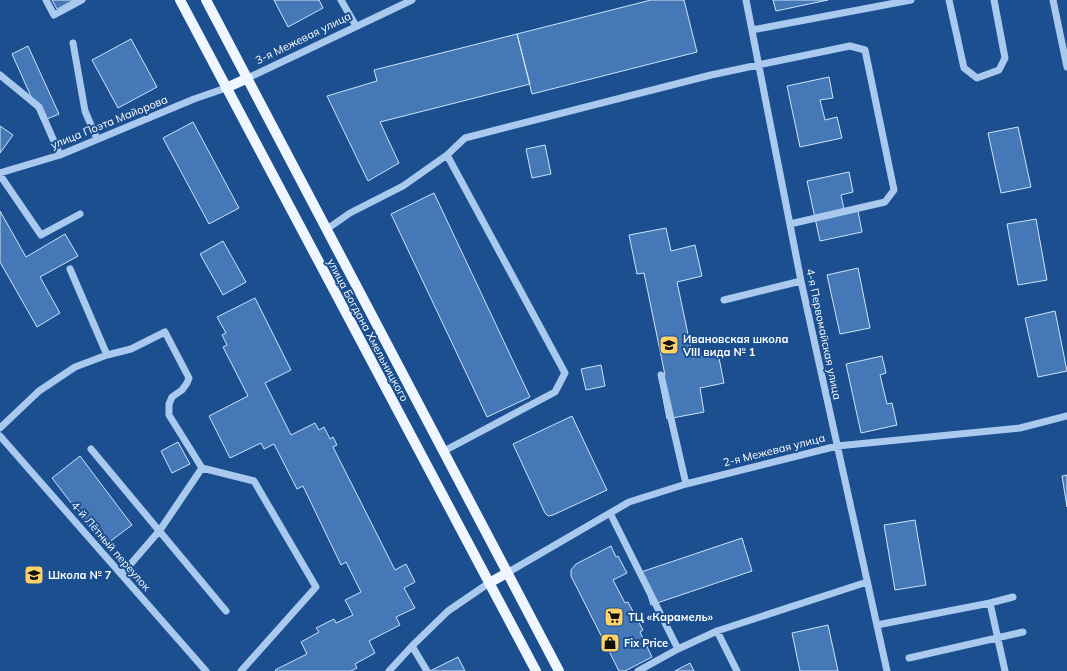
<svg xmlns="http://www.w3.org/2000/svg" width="1067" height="671" viewBox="0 0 1067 671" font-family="Mulish,sans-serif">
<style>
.building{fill:#4478b7;stroke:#cfe3fa}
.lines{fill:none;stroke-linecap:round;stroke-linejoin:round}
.minor{stroke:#a9c9ee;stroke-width:7}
.major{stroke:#f0f6ff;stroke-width:10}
.labels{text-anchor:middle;stroke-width:4;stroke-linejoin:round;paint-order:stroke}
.street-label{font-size:11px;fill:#fff;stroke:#1b4f8f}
.poi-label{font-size:11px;font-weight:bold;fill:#fff;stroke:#1b4f8f;text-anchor:start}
</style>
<rect width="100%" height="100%" fill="#1b4f8f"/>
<!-- building -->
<path class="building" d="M52,0H74L57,9Z
M274,0H319L323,8L288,27Z
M651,0H684L697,52L532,94L517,34Z
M773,0H828L776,11Z
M517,34L530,84L380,122L399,163L368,181L327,96L377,81L374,70Z
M131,39L157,87L118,108L92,60Z
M28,46L59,114L42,121L12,54Z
M829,77L833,98L820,100L825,120L837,117L842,138L800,147L787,86Z
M193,122L239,208L209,224L163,138Z
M0,126L13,135L0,153Z
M1018,127L1031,187L1001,193L988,133Z
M545,145L551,174L532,178L526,149Z
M849,172L853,192L841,195L845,214L858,211L862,232L820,241L807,181Z
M434,193L530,397L487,417L391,214Z
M0,211L26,257L65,234L78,256L40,277L60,313L37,327L0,262Z
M1036,219L1047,280L1018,285L1007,224Z
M666,228L671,251L695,245L702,276L677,282L693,358L718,353L724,383L700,388L704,412L667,419L659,377L665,375L644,273L637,274L629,235Z
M223,241L246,282L223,295L200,254Z
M858,268L870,328L840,334L827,275Z
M255,298L291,370L265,383L291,435L315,423L319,430L324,427L330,439L333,437L337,445L333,447L395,570L406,564L415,582L404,588L415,608L396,617L400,625L369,641L375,653L355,664L357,668L351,671H276L275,670L307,654L301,642L319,632L316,628L334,619L336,623L353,615L345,600L361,592L346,562L341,565L303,486L297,489L274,444L264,449L261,443L230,458L209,416L248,396L223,347L227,345L222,335L226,333L217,317Z
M1055,311L1067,371L1038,377L1025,318Z
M882,356L886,373L880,375L887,404L892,403L897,425L861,433L846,364Z
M601,365L605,386L586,390L581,369Z
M572,416L607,490L553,515L548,516L545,513L513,444Z
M178,442L190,464L172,473L161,451Z
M80,456L132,525L104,546L52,478Z
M1067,475V507L1062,476Z
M915,520L926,585L895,590L884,525Z
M742,538L752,571L651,605L641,572Z
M611,546L616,557L618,556L627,573L613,580L625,603L628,602L643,630L640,632L652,657L625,671H619L571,576V570L576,564Z
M828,625L838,671H800L792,633Z
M458,657L465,671H430Z
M690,663L694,671H675Z"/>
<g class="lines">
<!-- minor -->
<path class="minor" d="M46,0L54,15L82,0
M341,0L356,26
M746,0L801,281L887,671
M949,0L964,68L977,78L999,70L1005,58L994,0
M1053,0L1067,67
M752,30L911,0
M73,43L85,111L97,139
M0,75L39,107L60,155
M248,78L412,0
M0,173L60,155L194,99L226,88
M0,175L41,235L80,214
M327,229L350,213L403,186L447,155L465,138L711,75L758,65L850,46L865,50L894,190L885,202L790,224
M70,269L107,355
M724,300L801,281
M661,375L686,484
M0,428L39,391L75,367L107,355L131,349L165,332L189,378L187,383L182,390L172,397L169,404V415L202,468
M0,436L206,671
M91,449L226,611
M444,451L555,392L565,373L447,155
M610,513L678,649
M507,573L629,502L686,484L837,446L1020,428L1067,416
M122,574L160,530L202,468L254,481L316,587L241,671
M990,603L1013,597
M877,625L990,603L1005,671
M717,631L737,671
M412,646L427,671
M909,658L1023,632
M389,671L412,646L448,611L489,583
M638,671L678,649L717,631L867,582"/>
<!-- major -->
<path class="major" d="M180,0L536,671
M206,0L559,671
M226,88L248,78
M489,583L507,573"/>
</g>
<!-- icons -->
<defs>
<g id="school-square" transform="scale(1)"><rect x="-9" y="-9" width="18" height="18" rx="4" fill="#ffd166" stroke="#1b4f8f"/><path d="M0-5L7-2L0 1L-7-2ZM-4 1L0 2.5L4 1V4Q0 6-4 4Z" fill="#111"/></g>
<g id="supermarket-square" transform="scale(1)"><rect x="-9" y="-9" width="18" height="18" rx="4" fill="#ffd166" stroke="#1b4f8f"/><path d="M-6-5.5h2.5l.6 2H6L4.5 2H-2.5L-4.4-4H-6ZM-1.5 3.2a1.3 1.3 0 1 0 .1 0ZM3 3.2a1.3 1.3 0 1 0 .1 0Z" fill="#111"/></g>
<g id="shop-square" transform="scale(1)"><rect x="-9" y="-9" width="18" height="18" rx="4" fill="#ffd166" stroke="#1b4f8f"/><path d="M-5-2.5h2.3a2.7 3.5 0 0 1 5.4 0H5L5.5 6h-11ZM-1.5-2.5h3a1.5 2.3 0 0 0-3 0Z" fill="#111"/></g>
</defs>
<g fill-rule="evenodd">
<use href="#school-square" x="669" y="345"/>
<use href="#school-square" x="34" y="575"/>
<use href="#supermarket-square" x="614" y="617"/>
<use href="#shop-square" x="610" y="643"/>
</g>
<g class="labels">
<!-- street labels -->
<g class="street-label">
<text transform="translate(303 38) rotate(-26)" y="4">3-я Межевая улица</text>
<text transform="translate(109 122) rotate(-22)" y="4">улица Поэта Майорова</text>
<text transform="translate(368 330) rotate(62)" y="4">улица Богдана Хмельницкого</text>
<text transform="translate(824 334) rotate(78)" y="4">4-я Первомайская улица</text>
<text transform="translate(774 450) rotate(-14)" y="4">2-я Межевая улица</text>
<text transform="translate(111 546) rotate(49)" y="4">4-й Лётный переулок</text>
</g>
<!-- poi labels -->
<g class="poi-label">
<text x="683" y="343">Ивановская школа<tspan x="683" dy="13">VIII вида № 1</tspan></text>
<text x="48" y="579">Школа № 7</text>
<text x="628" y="621">ТЦ «Карамель»</text>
<text x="624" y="647">Fix Price</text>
</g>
</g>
</svg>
